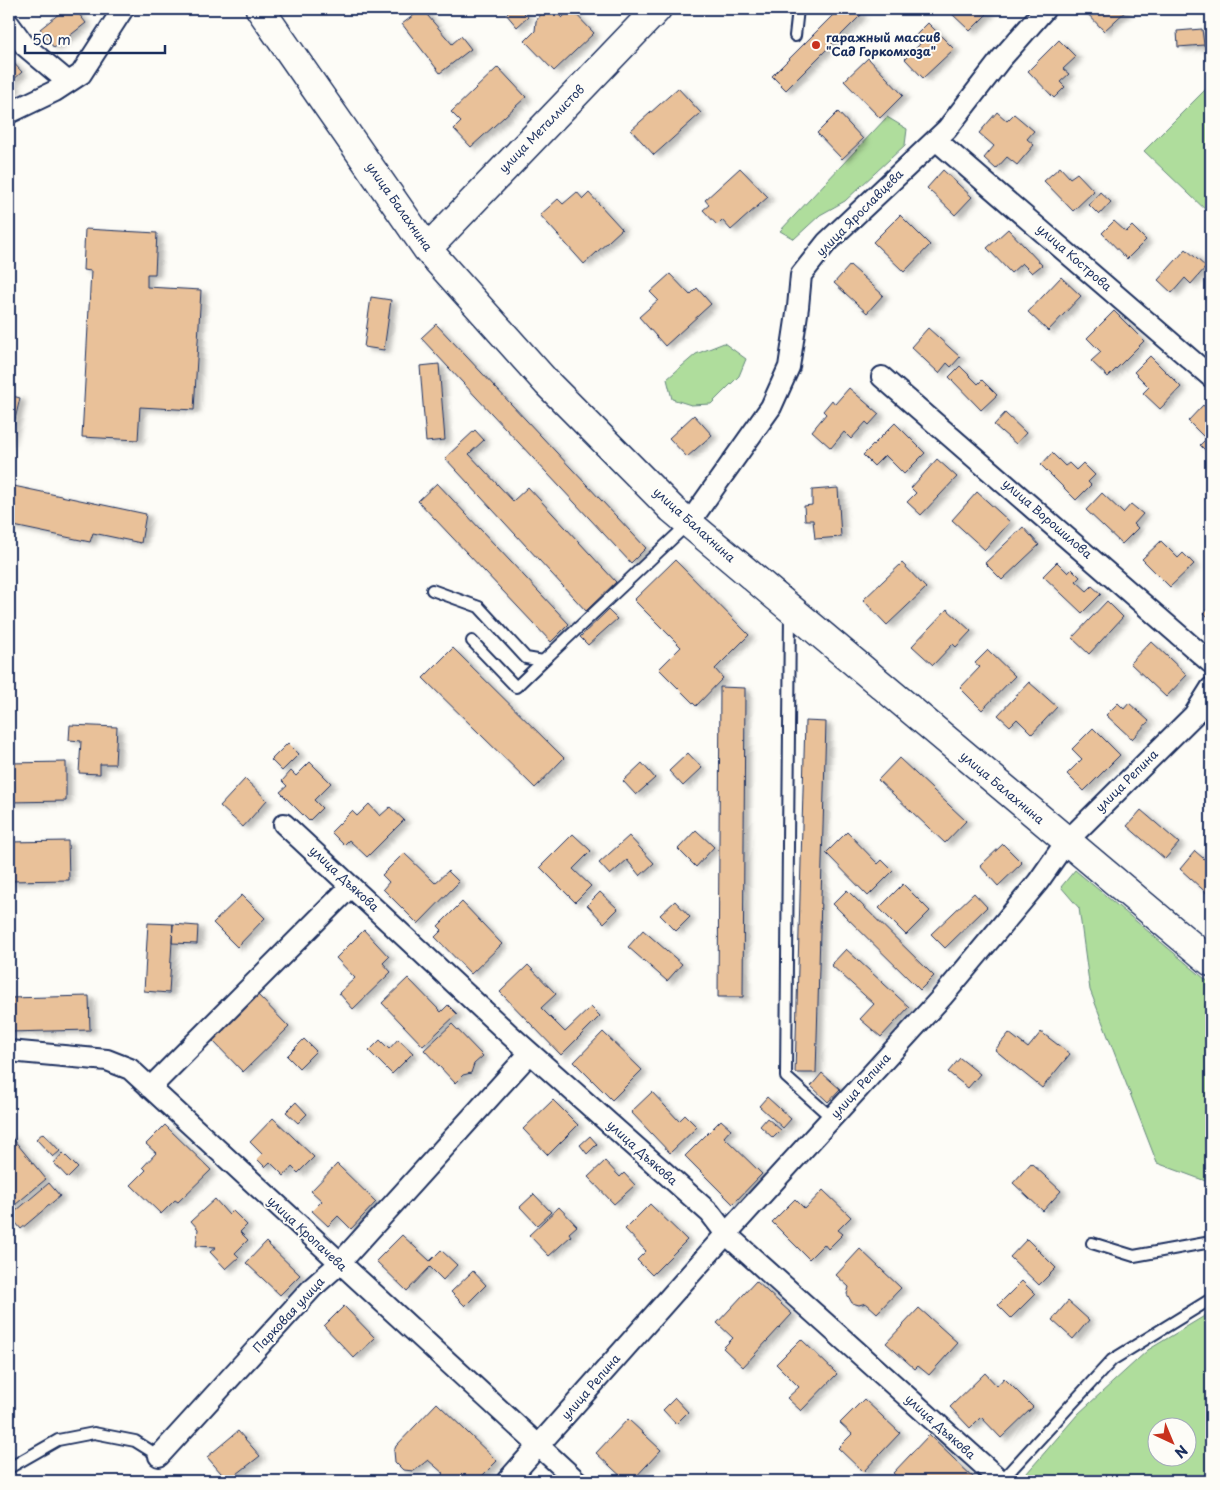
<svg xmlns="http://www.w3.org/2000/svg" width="1220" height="1490" viewBox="0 0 1220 1490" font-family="'Playpen Sans',sans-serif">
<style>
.green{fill:#afdd9c;stroke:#65867d;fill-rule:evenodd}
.building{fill:#e9c199;stroke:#1b2f5e;filter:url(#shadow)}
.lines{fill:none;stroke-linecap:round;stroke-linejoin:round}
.lane-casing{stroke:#1b2f5e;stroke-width:14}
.street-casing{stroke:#1b2f5e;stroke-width:24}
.secondary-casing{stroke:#1b2f5e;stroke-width:31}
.lane{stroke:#fdfcf7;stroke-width:10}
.street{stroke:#fdfcf7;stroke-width:20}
.secondary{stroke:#fdfcf7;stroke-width:28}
.poi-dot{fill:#c8321e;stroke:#fdfcf7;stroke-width:2}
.labels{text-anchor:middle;stroke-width:4;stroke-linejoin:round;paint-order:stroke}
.poi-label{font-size:12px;font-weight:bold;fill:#1b2f5e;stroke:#fdfcf7;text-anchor:start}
.street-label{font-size:12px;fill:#1b2f5e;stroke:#fdfcf7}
</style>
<defs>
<filter id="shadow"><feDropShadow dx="5.5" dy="3" stdDeviation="2.5" flood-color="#0004"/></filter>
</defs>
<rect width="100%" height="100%" fill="#fdfcf7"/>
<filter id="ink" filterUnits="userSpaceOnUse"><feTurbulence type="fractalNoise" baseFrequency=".02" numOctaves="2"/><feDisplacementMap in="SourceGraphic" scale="10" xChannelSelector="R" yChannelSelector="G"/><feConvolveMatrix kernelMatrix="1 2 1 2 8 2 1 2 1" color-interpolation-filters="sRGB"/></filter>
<g filter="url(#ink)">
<!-- green -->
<path class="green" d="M1211,84V215L1144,151Z
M887,117L907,129L905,145L845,201L820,215L794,239L780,231Z
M724,343L746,359L739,376L711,404L691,405L672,399L667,379L696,354Z
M1075,870L1211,984V1183L1157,1163L1090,990L1079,908L1061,887Z
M1211,1312V1481H1020L1078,1414L1148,1350ZM1158,1428H1188V1458H1158Z"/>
<!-- building -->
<path class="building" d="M65,9H75L86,23L54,48L40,29Z
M422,9L452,44L461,36L471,49L440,73L402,24Z
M511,9H520L528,17L517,27L506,14Z
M571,9L594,33L554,71L525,41L535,31L536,21L542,13L556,12L562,18Z
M839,9H855L861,15L786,90L772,76Z
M956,9H992L970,31L951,13Z
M1083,9H1128L1104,31Z
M928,23L954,49L923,78L905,59L920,44L914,37Z
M1202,29L1204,45L1178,47L1177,31Z
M1059,40L1076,57L1063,69L1069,74L1060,82L1065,87L1054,98L1028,71Z
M9,58L22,72L11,82L16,87L9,93Z
M868,58L903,95L880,118L844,81Z
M498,67L526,97L471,147L454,129L461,122L451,112Z
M678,88L701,113L654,155L631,130Z
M838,112L863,139L842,159L817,133Z
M997,112L1007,121L1014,114L1034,131L1027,139L1034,145L1017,165L1007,157L996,169L984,158L994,146L979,133Z
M1060,167L1070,178L1077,173L1094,191L1073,211L1044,181Z
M740,168L768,197L731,230L722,220L717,225L703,210L709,205L705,200Z
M943,170L972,197L955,215L927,188Z
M577,192L583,199L589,193L622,229L584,264L540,215L558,199L563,204Z
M1100,192L1111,202L1099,215L1089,205Z
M900,215L930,245L904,272L873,242Z
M1114,221L1126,232L1132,226L1146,240L1127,259L1102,233Z
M85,229L157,233L155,274H147V287L201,290L194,410L140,407L138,440L82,437L91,271L83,270Z
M1008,229L1042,265L1032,273L1022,263L1011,273L987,248Z
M1186,249L1206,267L1191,284L1185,278L1172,293L1158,280Z
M850,265L883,295L867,313L834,283Z
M670,274L690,295L697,288L711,304L665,346L639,317L658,300L650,292Z
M1061,277L1081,296L1048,331L1028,312Z
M371,297L391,300L384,350L364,347Z
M1114,311L1144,341L1108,377L1091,361L1101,352L1087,338Z
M436,324L646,548L631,563L421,338Z
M928,328L960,357L951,367L947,363L939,373L911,347Z
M1150,356L1181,387L1160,409L1143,393L1149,387L1134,372Z
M439,364L445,440L426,442L420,366Z
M960,366L978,384L982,380L997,395L981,410L949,377Z
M849,388L879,414L869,425L866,422L851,439L844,432L831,448L812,431L826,414L823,411L832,400L835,404Z
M9,395L20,398L9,445Z
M1203,405L1211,413V456L1200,445L1206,439L1188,421Z
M1005,413L1026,433L1016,444L994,425Z
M694,415L712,435L687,457L669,438Z
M895,423L925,453L904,474L885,455L874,466L863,455Z
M475,430L484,440L469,454L513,501L528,487L616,582L586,611L445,458Z
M1052,453L1065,466L1069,463L1076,470L1083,463L1095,475L1088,482L1091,485L1076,500L1041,465Z
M937,459L957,477L921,515L907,502L916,493L911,488Z
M437,483L569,624L551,642L418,501Z
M9,485L146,514L141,543L93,533L90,542L9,525Z
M838,488L841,537L815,539L813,520H805L804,506L812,505V490Z
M977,492L1010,522L985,550L952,520Z
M1102,493L1123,513L1131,504L1143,514L1134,524L1138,528L1122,544L1086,510Z
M1023,527L1039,545L1002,580L985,563Z
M1161,541L1178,558L1183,553L1194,564L1170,587L1142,559Z
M675,560L749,635L715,669L723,678L696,706L659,669L681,647L634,600Z
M1057,562L1068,573L1072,569L1080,577L1076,581L1087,591L1092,586L1101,594L1082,613L1043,576Z
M902,563L926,588L887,625L863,600Z
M1107,601L1123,617L1089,654L1072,638Z
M1211,605V620L1204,613Z
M947,609L971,631L956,647L953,644L933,665L912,646Z
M608,610L617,619L588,645L580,637Z
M1151,641L1187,675L1166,697L1130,663Z
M453,648L564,758L535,788L423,678Z
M988,650L1015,676L982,710L960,688L980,667L975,663Z
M1029,682L1057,707L1032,734L1017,719L1010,726L998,715Z
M720,687L745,688L743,997H718Z
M1118,703L1124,709L1129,703L1149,721L1132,739L1106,715Z
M805,721L826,722L816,1073H795Z
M70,725L117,727L115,764H100V774L79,773L81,741L69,740Z
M1093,728L1120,755L1084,791L1067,774L1082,759L1072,749Z
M288,743L299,754L282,771L271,760Z
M688,753L702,768L683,786L669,771Z
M899,758L966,821L945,843L878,780Z
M66,762V801L9,802V763Z
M310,762L331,783L314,800L322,808L309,821L280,792L287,786L282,781L291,771L296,776Z
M642,763L655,778L636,795L623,781Z
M245,779L267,800L243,827L220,806Z
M369,804L380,816L390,807L404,820L367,857L349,840L344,845L331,832L352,811L357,816Z
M1141,810L1179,843L1165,859L1127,826Z
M696,830L714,847L696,867L678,849Z
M847,832L878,864L882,860L893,871L868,896L826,853Z
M573,834L591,851L573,869L591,886L575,902L540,867Z
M629,836L654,863L640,876L627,860L610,875L599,863Z
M68,841L69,880L9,881V842Z
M1003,844L1022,863L998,886L980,866Z
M1195,851L1211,865V897L1180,869Z
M404,853L435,883L448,871L459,882L418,924L383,889L389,882L382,875Z
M903,884L930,911L906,935L879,908Z
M847,890L934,976L920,990L833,904Z
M600,892L618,909L604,923L587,905Z
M974,893L987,907L945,948L931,934Z
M242,895L265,918L237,947L213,923Z
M675,901L690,917L676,931L660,915Z
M462,902L502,944L471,974L435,937L442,930L438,926Z
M148,923L173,924L169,993L144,991Z
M173,924L198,926L197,944L172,943Z
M364,930L389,957L383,963L391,972L353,1009L339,993L355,978L336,958Z
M643,930L682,964L667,981L628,947Z
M846,949L909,1007L881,1037L860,1019L874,1004L831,965Z
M528,965L556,994L541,1008L565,1032L591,1007L600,1016L561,1055L500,992Z
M408,978L441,1012L448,1005L457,1014L423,1046L382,1003Z
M258,995L289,1027L243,1072L212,1040Z
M89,996L90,1030L9,1032V998Z
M452,1024L483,1056L474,1064L471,1073L463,1075L455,1083L424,1050Z
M603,1032L642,1070L612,1100L574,1062Z
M1041,1032L1070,1054L1042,1088L995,1050L1009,1033L1028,1048Z
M304,1039L316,1051L299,1068L287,1056Z
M398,1039L413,1053L392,1074L369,1051L380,1040L389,1049Z
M960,1058L980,1074L968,1088L948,1072Z
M822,1073L840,1089L828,1102L811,1086Z
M652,1092L679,1121L685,1115L697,1127L670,1153L631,1112Z
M767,1097L791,1119L783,1128L759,1106Z
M553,1100L578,1125L548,1155L523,1129Z
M296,1102L307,1114L298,1123L286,1112Z
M273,1118L314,1157L298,1173L292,1167L284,1176L270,1162L265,1167L257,1159L262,1154L250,1142Z
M767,1118L781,1130L773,1138L760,1126Z
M721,1120L731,1129L724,1137L762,1174L733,1204L685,1156Z
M165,1125L211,1170L178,1202L175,1200L161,1214L131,1185L146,1170L143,1167L156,1153L146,1144Z
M43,1133L60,1151L53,1157L36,1139Z
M9,1134L46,1179L9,1210Z
M590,1136L597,1144L587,1154L580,1145Z
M63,1153L78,1168L68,1178L54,1163Z
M605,1161L620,1177L624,1173L635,1185L614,1204L588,1177Z
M1031,1163L1061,1191L1043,1211L1013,1183Z
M337,1164L376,1202L351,1229L338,1216L328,1226L312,1211L322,1201L311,1191Z
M49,1183L60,1196L21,1229L10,1216Z
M823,1190L851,1217L838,1230L843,1234L828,1249L824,1244L809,1259L772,1222L795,1199L805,1209Z
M534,1194L551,1212L537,1225L520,1207Z
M215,1199L228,1214L232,1210L247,1225L240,1232L248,1240L235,1253L239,1257L226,1269L210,1252L216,1247L196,1246L198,1229L191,1221Z
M650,1204L687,1240L652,1275L637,1260L646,1251L625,1229Z
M559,1207L577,1226L569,1233L571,1236L549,1256L529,1235Z
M402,1235L430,1261L441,1250L457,1265L443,1280L430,1267L407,1291L376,1261Z
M1027,1239L1056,1268L1039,1285L1010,1257Z
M266,1242L300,1275L280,1295L246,1263Z
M860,1249L901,1288L877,1313L866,1303L859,1305L852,1303L847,1294L849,1287L836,1275Z
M473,1271L486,1285L465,1306L451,1292Z
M756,1281L792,1314L743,1367L723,1348L733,1338L717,1323Z
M1022,1281L1035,1294L1011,1318L998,1305Z
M1068,1301L1089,1320L1073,1339L1052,1320Z
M344,1306L375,1338L354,1358L324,1326Z
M919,1308L958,1343L929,1375L918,1366L915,1369L886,1343Z
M801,1339L837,1374L801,1411L787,1398L799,1387L776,1364Z
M985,1373L997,1386L1004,1378L1033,1407L1001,1438L981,1417L970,1428L950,1407Z
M675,1398L688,1412L676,1424L663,1410Z
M864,1399L900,1433L863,1472L838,1448L852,1434L840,1423Z
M437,1403L497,1461L477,1481H437L444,1474L428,1460L414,1471L403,1470L395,1462L394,1451L396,1446Z
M628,1419L661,1450L632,1481H626L596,1453Z
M238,1431L260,1456L228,1481L207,1457Z
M929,1435L977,1481H901L893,1473Z"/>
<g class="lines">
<!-- lane casing -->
<g class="lane-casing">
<path id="lane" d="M795,36L798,9
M432,590L479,607L526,658L543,661L689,523
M790,612L786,1077L832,1118
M472,641L516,687L543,661
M1092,1243L1134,1256L1211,1242
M9,1468L58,1440L94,1433L135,1441L159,1456
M1001,1481L1112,1360L1211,1299"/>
</g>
<!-- street casing -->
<g class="street-casing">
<path id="street" d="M9,24L25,46L68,82
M9,113L55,91L81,74L123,9
M936,140L1211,377
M882,377L1211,663
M689,523L771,407L789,367L798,307L801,275L827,242L947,129L1001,59L1045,9
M284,824L510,1035L710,1213L726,1234L1001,1481
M9,1051L107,1060L130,1069L577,1481
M150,1088L351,886
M159,1456L313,1287L339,1264L530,1053
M507,1481L726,1234L942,997L1038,882L1066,842L1194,715L1211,688"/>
</g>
<!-- secondary casing -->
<g class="secondary-casing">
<path id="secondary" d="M260,9L427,249L547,383L672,509L1211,962
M427,249L657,9"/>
</g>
<!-- lane -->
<use href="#lane" class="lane"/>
<!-- street -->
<use href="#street" class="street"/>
<!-- secondary -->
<use href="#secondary" class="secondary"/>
</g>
</g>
<!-- markers -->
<circle class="poi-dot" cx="816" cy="45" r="5"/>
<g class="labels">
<!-- poi labels -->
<g class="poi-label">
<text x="826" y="42">гаражный массив<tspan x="826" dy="14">"Сад Горкомхоза"</tspan></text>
</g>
<!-- street labels -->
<g class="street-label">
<text transform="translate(542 129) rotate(-46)" y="4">улица Металлистов</text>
<text transform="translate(399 207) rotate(55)" y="4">улица Балахнина</text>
<text transform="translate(860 213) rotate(-45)" y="4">улица Ярославцева</text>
<text transform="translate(1074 258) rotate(41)" y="4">улица Кострова</text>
<text transform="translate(1047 519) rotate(41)" y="4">улица Ворошилова</text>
<text transform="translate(694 525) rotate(42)" y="4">улица Балахнина</text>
<text transform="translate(1127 781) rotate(-45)" y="4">улица Репина</text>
<text transform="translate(1002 788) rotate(40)" y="4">улица Балахнина</text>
<text transform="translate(344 879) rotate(43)" y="4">улица Дъякова</text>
<text transform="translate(861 1086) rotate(-48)" y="4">улица Репина</text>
<text transform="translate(642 1153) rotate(42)" y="4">улица Дъякова</text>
<text transform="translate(307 1234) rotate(43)" y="4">улица Кропачева</text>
<text transform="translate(289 1315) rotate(-47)" y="4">Парковая улица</text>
<text transform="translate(591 1387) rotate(-49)" y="4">улица Репина</text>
<text transform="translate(940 1427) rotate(42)" y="4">улица Дъякова</text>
</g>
</g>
<!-- margin -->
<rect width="1220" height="1490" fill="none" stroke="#fdfcf7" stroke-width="30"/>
<rect x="15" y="15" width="1190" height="1460" fill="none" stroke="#1b2f5e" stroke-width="2" filter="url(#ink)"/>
<!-- north arrow -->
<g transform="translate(1172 1442) rotate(136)"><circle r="24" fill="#fdfcf7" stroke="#a3aaba"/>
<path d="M0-4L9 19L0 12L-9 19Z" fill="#c8321e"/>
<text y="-8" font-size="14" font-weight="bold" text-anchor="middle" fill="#1b2f5e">N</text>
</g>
<!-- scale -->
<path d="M25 45v8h140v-8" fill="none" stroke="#1b2f5e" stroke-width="2.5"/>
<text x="32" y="45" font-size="15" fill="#1b2f5e" stroke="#fdfcf7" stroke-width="4" paint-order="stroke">50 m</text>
</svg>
